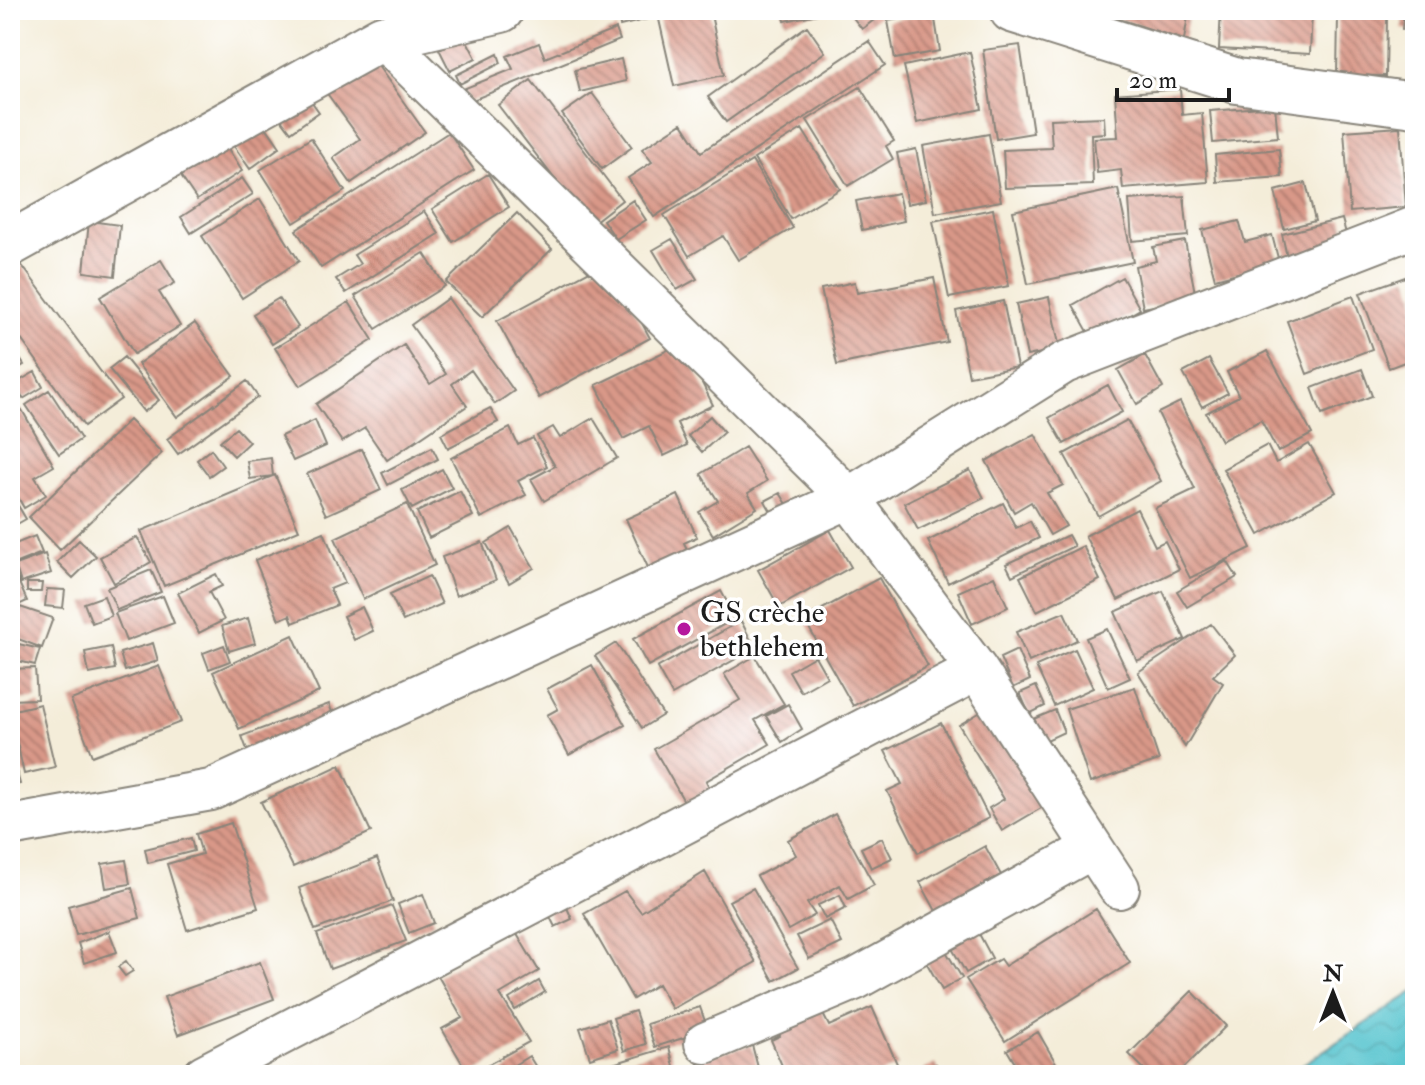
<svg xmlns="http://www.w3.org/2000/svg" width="1425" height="1085" viewBox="0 0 1425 1085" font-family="'IM FELL Double Pica',serif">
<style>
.water{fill:url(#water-waves);stroke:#3a7076;stroke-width:2}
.building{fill:url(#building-back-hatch)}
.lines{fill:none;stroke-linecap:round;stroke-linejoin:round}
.minor-casing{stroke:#88847a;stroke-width:44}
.tertiary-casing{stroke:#88847a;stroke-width:48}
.minor{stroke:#fff;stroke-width:40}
.tertiary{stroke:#fff;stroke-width:44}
.poi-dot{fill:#b5179e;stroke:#fff;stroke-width:3}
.labels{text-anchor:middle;stroke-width:7;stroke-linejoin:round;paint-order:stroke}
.poi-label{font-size:30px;fill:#1c1c1c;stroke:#fff;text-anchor:start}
</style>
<defs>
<pattern id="water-waves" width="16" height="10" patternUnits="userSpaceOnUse" patternTransform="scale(2)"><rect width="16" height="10" fill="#57c4cf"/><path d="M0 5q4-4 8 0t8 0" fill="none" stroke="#4ba8b1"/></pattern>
<pattern id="building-back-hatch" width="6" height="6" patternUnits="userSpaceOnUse" patternTransform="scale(2)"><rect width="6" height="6" fill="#d99888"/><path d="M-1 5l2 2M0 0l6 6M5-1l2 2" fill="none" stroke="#af7b6e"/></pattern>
</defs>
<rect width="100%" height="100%" fill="#fff"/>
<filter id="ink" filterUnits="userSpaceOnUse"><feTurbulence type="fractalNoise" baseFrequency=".0125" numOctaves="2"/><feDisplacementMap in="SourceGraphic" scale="16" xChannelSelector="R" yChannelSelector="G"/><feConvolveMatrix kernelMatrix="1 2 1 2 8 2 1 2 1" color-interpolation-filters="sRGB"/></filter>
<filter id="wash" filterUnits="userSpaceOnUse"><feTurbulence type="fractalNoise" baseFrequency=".006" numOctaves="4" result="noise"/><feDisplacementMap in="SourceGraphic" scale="32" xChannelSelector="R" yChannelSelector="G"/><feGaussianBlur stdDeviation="1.8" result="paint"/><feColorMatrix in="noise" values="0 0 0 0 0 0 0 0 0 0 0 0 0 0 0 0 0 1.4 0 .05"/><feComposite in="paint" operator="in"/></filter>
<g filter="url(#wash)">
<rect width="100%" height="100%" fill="#f4edd9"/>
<!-- water -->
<path class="water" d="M1415,991V1075H1285L1297,1068Z"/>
<g id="blocks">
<!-- building -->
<path class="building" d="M617,10H655L656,17L620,26Z
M683,10H710L724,75L674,86L658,15Z
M782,10H832V11L785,21Z
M857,10H887L862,29L851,15Z
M1118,10H1189L1184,40L1116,18Z
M1221,10H1312L1310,54L1219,49Z
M1404,10H1415V31L1402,29Z
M934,13L940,51L895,59L888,21Z
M1338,16L1387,17L1386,76L1337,75Z
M807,26L825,52L726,122L708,97Z
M616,29L620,40L468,102L463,89L513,69L507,56L539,43L545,58Z
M465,37L476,58L450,71L439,49Z
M869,41L885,65L654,217L628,178L652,162L642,149L682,123L701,152Z
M1020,45L1033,133L996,139L983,50Z
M970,52L982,109L917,123L904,66Z
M498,54L501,63L460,84L456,75Z
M373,59L425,132L351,183L333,158L360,139L326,92Z
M621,59L626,81L580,92L575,70Z
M531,80L622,200L590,225L498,105Z
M860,87L894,141L886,146L893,159L848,186L807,120Z
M1180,89L1182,115L1202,113L1208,182L1123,189L1121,170L1097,173L1094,138L1118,137L1115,94Z
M304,91L319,112L291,132L275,111Z
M592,93L632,147L602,169L562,114Z
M1275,106L1278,137L1213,143L1210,111Z
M257,114L280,147L250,169L227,136Z
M1104,117L1105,133L1091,134L1093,185L1005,188L1003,150L1052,148L1050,119Z
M1400,127L1406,207L1350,212L1344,131Z
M802,129L840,189L791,219L754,159Z
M449,132L474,170L321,268L296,230Z
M989,134L1001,201L935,213L923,146Z
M311,138L345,191L294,223L260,170Z
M224,142L242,171L197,200L178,172Z
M916,149L926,200L907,204L897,153Z
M1279,149L1282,177L1217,182L1215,155Z
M752,161L793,228L738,260L723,236L689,256L664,215Z
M488,174L509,207L453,242L432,209Z
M242,178L253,194L191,233L181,217Z
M1306,183L1315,221L1284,229L1275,191Z
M1118,189L1133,262L1028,284L1013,211Z
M898,193L904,221L862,230L856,201Z
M1184,196L1188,236L1132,241L1129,200Z
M260,199L299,261L242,298L202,236Z
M633,200L646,220L616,239L603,220Z
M993,209L1009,286L949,298L933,221Z
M424,211L439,234L346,293L336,279L360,264L354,255Z
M517,213L552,249L482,317L446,282Z
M1342,219L1348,241L1287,257L1282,234Z
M89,221L120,225L115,276L84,272Z
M1239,221L1245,242L1272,235L1279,262L1215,279L1202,230Z
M672,239L697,279L677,290L653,250Z
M1185,241L1196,298L1143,308L1135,266L1156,261L1153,247Z
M424,253L445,286L376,329L355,296Z
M15,256L121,399L84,426L10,324V260Z
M161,260L175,283L159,292L180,326L134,354L100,297Z
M608,261L650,338L539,398L497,321Z
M1408,276L1415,295V358L1389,368L1360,293Z
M1122,277L1140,309L1091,337L1073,305Z
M934,278L947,342L837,365L821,289L855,282L857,293Z
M1353,296L1372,349L1307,374L1287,321Z
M1049,297L1060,349L1027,356L1016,304Z
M279,298L298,327L272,344L253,314Z
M448,298L514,391L495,404L471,370L452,384L467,406L387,460L365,428L342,442L316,404L404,345L430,384L446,374L411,325Z
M1003,301L1017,367L969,376L956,311Z
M349,302L373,340L300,386L275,348Z
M195,323L234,376L177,417L138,364Z
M682,343L713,405L677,423L687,445L664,456L649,426L623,439L596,385Z
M10,344L24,365L10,373Z
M1267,351L1312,434L1278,452L1261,420L1221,441L1206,413L1239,396L1227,372Z
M1145,355L1163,388L1137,404L1118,370Z
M124,357L159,400L144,412L109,369Z
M1209,359L1228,393L1202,407L1183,373Z
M1362,369L1372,396L1322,415L1312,388Z
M35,372L43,387L23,399L14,384Z
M247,381L258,397L178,454L167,439Z
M1108,385L1122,412L1064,444L1049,418Z
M49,390L81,439L59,454L26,405Z
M1180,402L1251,548L1190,578L1155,508L1195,489L1158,413Z
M490,408L498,422L448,448L441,434Z
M22,410L54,466L35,477L46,495L24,508L10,483V416Z
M710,416L724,432L702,452L688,436Z
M593,418L617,458L544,501L531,479L555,466L537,436L553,427L560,438Z
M129,420L162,453L60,550L29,517Z
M315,420L326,446L293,461L281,436Z
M1127,420L1161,481L1098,516L1064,454Z
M236,428L249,442L234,456L220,441Z
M510,428L518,445L533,438L547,466L518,481L526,495L481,518L451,458Z
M1035,434L1063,485L1047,493L1066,526L1050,535L1031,502L1014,512L986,461Z
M1309,444L1336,492L1259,535L1223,469L1267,445L1276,463Z
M432,447L438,459L388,485L382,473Z
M745,447L767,481L748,493L757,508L713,535L699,512L718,501L701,474Z
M211,449L223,466L209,476L197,460Z
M362,449L381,490L326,515L307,474Z
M271,458L273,476L250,479L247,461Z
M442,469L452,488L412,509L402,490Z
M970,470L984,498L918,530L904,503Z
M275,475L299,530L164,586L141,531Z
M460,491L473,516L429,538L417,512Z
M10,492L26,519L10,528Z
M780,493L787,504L772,513L765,501Z
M678,495L697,537L684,543L690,555L650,572L626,519Z
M1003,503L1016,528L1030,521L1039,538L948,583L928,541Z
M407,504L435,565L363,599L335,538Z
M1137,509L1155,546L1165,541L1179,569L1118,600L1085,536Z
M511,528L534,568L509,583L486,543Z
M830,530L851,567L779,607L758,570Z
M324,532L345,583L330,589L337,605L293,623L290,615L279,620L255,560Z
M1068,535L1074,546L1012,576L1006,564Z
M35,536L42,553L14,564L10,546Z
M137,537L151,562L114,583L100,557Z
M79,540L96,556L73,578L57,562Z
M482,542L496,580L456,596L442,557Z
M1083,546L1100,580L1037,611L1020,577Z
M45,554L51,573L21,583L15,565Z
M1227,561L1237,577L1187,607L1177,591Z
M10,562L27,601L10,609Z
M151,570L161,592L117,610L107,588Z
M216,574L222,586L209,592L224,620L199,633L178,593Z
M429,576L442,604L403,621L390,594Z
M994,576L1008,607L972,624L958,592Z
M879,578L928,666L853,706L804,619Z
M27,583H42L41,592H27Z
M47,589L65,590L63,608L45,606Z
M721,591L736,618L648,666L633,639Z
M1163,591L1185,639L1137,661L1115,612Z
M104,596L111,616L92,623L84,603Z
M163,596L174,623L126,641L115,613Z
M20,607L53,618L42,648L10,636Z
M362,607L373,631L354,640L343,616Z
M1064,612L1077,640L1029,662L1016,632Z
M248,618L255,643L229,651L222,626Z
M741,621L755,648L672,695L657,668Z
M1211,624L1235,655L1213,676L1223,683L1185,747L1138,672Z
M1107,629L1130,678L1108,688L1086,638Z
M293,635L319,692L239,729L213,672Z
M10,642L40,649L35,665L10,659Z
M153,643L158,661L125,671L120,653Z
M616,643L663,715L642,728L595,656Z
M224,645L230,661L209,669L203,653Z
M111,647L115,669L89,674L85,652Z
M1075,649L1093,688L1054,706L1036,666Z
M1017,650L1030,680L1013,688L1000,658Z
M755,656L784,704L755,720L770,744L706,781L710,789L685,803L654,749L740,700L724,674Z
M815,656L827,677L801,692L789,671Z
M592,665L625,725L569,755L547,715L558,709L547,689Z
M159,666L181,722L92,756L71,700Z
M35,668L37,699L10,700V669Z
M1036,686L1045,706L1029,714L1020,693Z
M1135,687L1159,760L1090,783L1066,709Z
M40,704L55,767L24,774L10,711Z
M329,704L336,723L249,755L242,736Z
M788,704L802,729L782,742L766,716Z
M984,710L1043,807L1002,831L989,808L1004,799L959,725Z
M1055,710L1064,732L1034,746L1024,723Z
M941,723L989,818L918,853L887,791L902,784L885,751Z
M10,745L20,784L10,786Z
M340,765L371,832L293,867L261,802Z
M835,814L874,885L848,899L840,885L807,903L815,915L788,930L757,876L796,855L788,840Z
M231,823L258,908L187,930L167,864L202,854L196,834Z
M191,838L194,851L148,863L145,849Z
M882,838L892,858L871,868L861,848Z
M985,846L1001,875L936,911L920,882Z
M377,858L393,901L315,930L299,888Z
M126,860L130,884L106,888L102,864Z
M705,872L756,962L672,1009L658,984L633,999L584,914L625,891L641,912Z
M132,888L140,918L76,935L68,906Z
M753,888L798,968L774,981L729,901Z
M423,894L434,923L409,933L398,904Z
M840,895L846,908L825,919L818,905Z
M562,896L572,919L555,927L544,905Z
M392,906L406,941L330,969L317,934Z
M1096,909L1130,963L1005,1041L966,979L1000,959L1005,966Z
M830,920L842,943L809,959L797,936Z
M977,930L992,958L966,973L950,945Z
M109,931L117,952L84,963L78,943Z
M515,931L539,971L500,994L529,1042L469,1075L442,1029L462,1018L438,976Z
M944,948L962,978L942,990L925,960Z
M126,961L133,971L125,976L118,967Z
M260,962L274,999L178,1035L164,997Z
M539,981L545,992L515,1010L509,999Z
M1192,991L1226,1026L1177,1075H1150L1129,1054Z
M700,1007L708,1030L655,1047L647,1024Z
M872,1007L898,1066L877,1075H804L802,1069L786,1075L771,1040L780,1036L777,1029L821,1010L829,1026Z
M635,1011L646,1044L624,1051L613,1018Z
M608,1019L618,1049L590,1058L580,1028Z
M1038,1032L1063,1075H1022L1007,1050Z
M752,1045L760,1075H701L697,1060Z
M669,1047L675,1070L658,1075H576Z
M529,1056L539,1072L535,1075H498Z
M936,1064L941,1075H912Z"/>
</g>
</g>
<g filter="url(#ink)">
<use href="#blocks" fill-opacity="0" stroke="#88847a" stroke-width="2"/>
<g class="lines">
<!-- minor casing -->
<g class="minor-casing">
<path id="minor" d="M382,38L849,498L977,670L1119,888
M10,826L211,790L849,498L1064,363L1415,227
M705,1043L856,979L1093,848
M204,1075L977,670"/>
</g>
<!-- tertiary casing -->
<g class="tertiary-casing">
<path id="tertiary" d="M1012,10L1237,81L1415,105
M10,244L382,38L501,10"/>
</g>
<!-- minor -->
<use href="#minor" class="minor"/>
<!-- tertiary -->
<use href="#tertiary" class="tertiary"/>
</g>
</g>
<!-- markers -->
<circle class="poi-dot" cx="684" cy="629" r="8"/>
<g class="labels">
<!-- poi labels -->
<g class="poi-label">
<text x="700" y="622">GS crèche<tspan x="700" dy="34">bethlehem</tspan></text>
</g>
</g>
<!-- margin -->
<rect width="1425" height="1085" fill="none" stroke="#fff" stroke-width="40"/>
<!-- north arrow -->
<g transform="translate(1333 993)" stroke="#ffffff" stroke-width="6" paint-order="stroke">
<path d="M0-6L14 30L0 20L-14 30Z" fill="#1c1c1c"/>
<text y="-12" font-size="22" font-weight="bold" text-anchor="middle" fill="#1c1c1c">N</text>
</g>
<!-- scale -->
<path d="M1117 88v12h112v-12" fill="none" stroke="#1c1c1c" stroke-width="4"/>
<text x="1129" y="88" font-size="24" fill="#1c1c1c" stroke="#ffffff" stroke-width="6" paint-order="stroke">20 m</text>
</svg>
